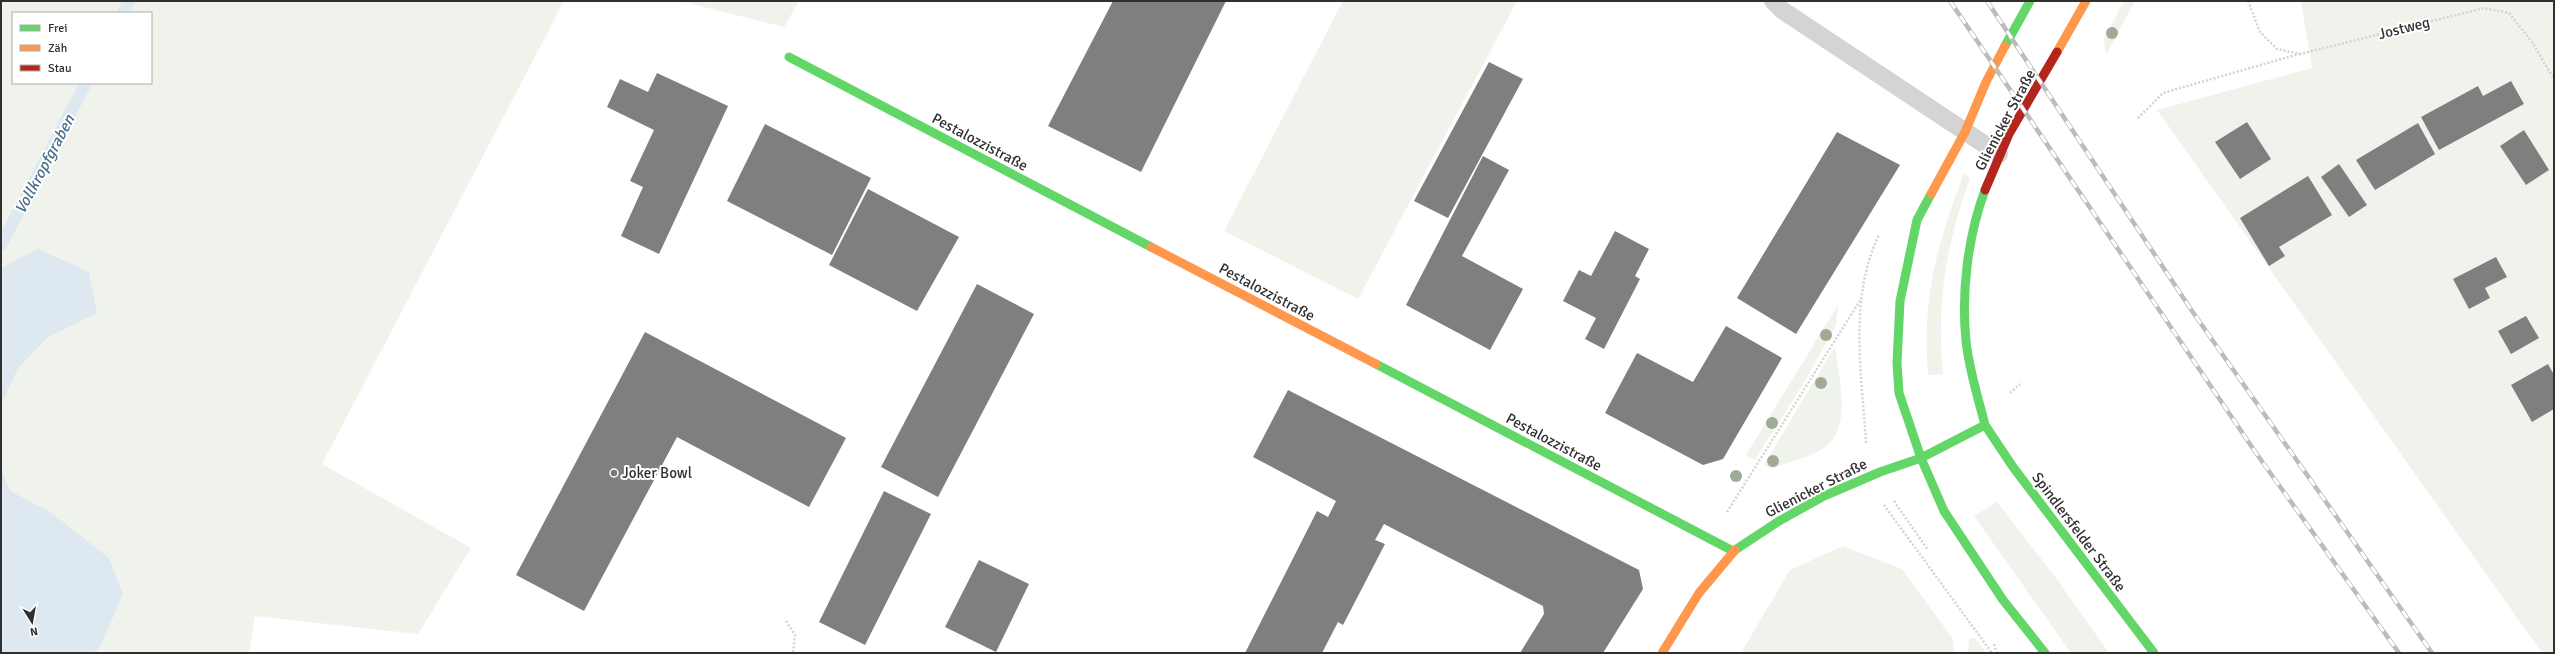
<svg xmlns="http://www.w3.org/2000/svg" width="2555" height="654" viewBox="0 0 2555 654" font-family="Signika,sans-serif">
<style>
.green{fill:#f0f2ec;fill-rule:evenodd}
.water{fill:#dde8f0}
.lines{fill:none;stroke-linecap:round;stroke-linejoin:round}
.stream{stroke:#dde8f0;stroke-width:12}
.building{fill:#7f7f7f}
.path{stroke:#d3d3d3;stroke-width:2.5;stroke-dasharray:2 2;stroke-linecap:butt}
.lane{stroke:#d4d4d4;stroke-width:18}
.fast{stroke:#63d668;stroke-width:9}
.slow{stroke:#ff974d;stroke-width:9}
.jam{stroke:#b3261e;stroke-width:9}
.rail-casing{stroke:#bcbcbc;stroke-width:4.5}
.rail{stroke:#fff;stroke-width:3;stroke-dasharray:9;stroke-linecap:butt}
.tree{fill:#a0ab97}
.poi-dot{fill:#787878;stroke:#fff;stroke-width:1.5}
.labels{text-anchor:middle;stroke-width:4;stroke-linejoin:round;paint-order:stroke}
.street-label{font-size:15px;fill:#303030;stroke:#fff}
.poi-label{font-size:15px;fill:#303030;stroke:#fff;text-anchor:start}
.water-label{font-size:16px;font-style:italic;fill:#476d89;stroke:#fff}
</style>
<rect width="100%" height="100%" fill="#fff"/>
<!-- green -->
<path class="green" d="M1,1H564L322,464L471,548L418,634L255,616L249,653H1ZM13,13H151V83H13Z
M679,1H799L784,27Z
M1343,1H1517L1358,299L1224,231Z
M2124,1H2135L2106,55L2104,39Z
M2301,1H2553L2554,3V653H2542L2157,110L2312,68Z
M1964,173L1970,178C1946,246 1936,302 1943,374L1928,375C1922,296 1937,246 1964,173Z
M1838,305L1836,325L1805,381L1755,460L1746,455Z
M1835,346C1838,375 1853,427 1825,447C1810,458 1788,462 1771,469L1764,465Z
M1997,502L2056,578L2109,653H2071L1974,516Z
M1843,546L1902,569L1953,639L1954,653H1741L1790,570Z
M1975,638L1986,653H1968L1969,639Z"/>
<!-- water -->
<path class="water" d="M38,249L89,272L97,313L48,337L18,368L1,405V268Z
M1,469L10,491L50,512L109,558L123,594L101,645L94,653H1Z"/>
<g class="lines">
<!-- stream -->
<path class="stream" d="M123,13L129,1
M1,245L86,83"/>
</g>
<!-- building -->
<path class="building" d="M1113,1H1226L1141,172L1048,126Z
M1489,62L1523,79L1448,218L1414,201Z
M657,73L728,106L659,254L621,236L643,187L630,181L654,130L607,107L620,79L648,92Z
M2511,81L2524,104L2439,150L2421,117L2478,86L2483,96Z
M2247,122L2271,159L2240,179L2215,142Z
M2418,123L2435,154L2375,190L2356,160Z
M765,124L871,178L832,255L727,201Z
M2524,130L2549,170L2526,185L2500,146Z
M1837,132L1900,165L1796,334L1737,298Z
M1483,156L1509,170L1462,256L1523,289L1490,350L1406,305Z
M2339,164L2367,205L2349,217L2321,177Z
M2308,176L2332,215L2279,247L2285,256L2269,266L2240,218Z
M868,189L959,237L917,311L829,265Z
M1615,231L1649,249L1635,276L1640,279L1604,349L1585,339L1596,318L1563,301L1579,270L1591,276Z
M2496,257L2507,277L2485,288L2490,298L2469,309L2453,279Z
M977,284L1034,314L938,497L881,467Z
M2526,316L2539,338L2511,354L2498,331Z
M1726,326L1782,358L1723,459L1703,465L1605,413L1637,353L1693,382Z
M645,332L846,438L809,507L677,437L584,611L516,575Z
M2548,364L2554,375V409L2532,422L2511,385Z
M1288,390L1639,570L1643,589L1603,653H1520L1544,614L1543,606L1384,524L1375,540L1385,544L1343,625L1338,622L1322,653H1245L1317,511L1328,517L1336,501L1253,457Z
M884,491L931,514L865,645L819,622Z
M979,560L1029,584L996,652L945,627Z"/>
<g class="lines">
<!-- path -->
<path class="path" d="M2248,1L2260,32L2277,49L2300,54L2484,8L2509,13L2532,42L2554,79
M2138,118L2163,93L2299,54
M2010,393L2020,384
M1866,443C1862,375 1848,299 1879,235
M1894,501L1928,550
M1884,505L1992,653
M1727,512L1861,299
M786,621L795,635L793,653
M1994,644L1997,653"/>
<!-- lane -->
<path class="lane" d="M1773,1L1782,10L1999,154"/>
<!-- fast -->
<path class="fast" d="M2005,46L2030,1
M789,57L1151,247
M1376,364L1733,551
M1985,425L2013,467L2154,653
M1921,458L1899,393L1897,363L1900,301L1917,220L1931,194
M1921,458L1944,511L2003,600L2045,653
M1735,550L1779,521L1824,496L1880,472L1921,458L1985,425C1978,397 1969,370 1966,341C1961,292 1968,236 1985,190"/>
<!-- slow -->
<path class="slow" d="M2057,52L2086,1
M1931,194L1965,132L1986,82L2005,46
M1151,247L1376,364
M1662,653L1699,593L1735,550"/>
<!-- jam -->
<path class="jam" d="M1985,190L2009,134L2057,52"/>
<!-- rail casing -->
<g class="rail-casing">
<path id="rail" d="M1950,1L2256,453L2399,653
M1987,1L2192,311L2432,653"/>
</g>
<!-- rail -->
<use href="#rail" class="rail"/>
</g>
<!-- trees -->
<g class="tree">
<circle cx="2112" cy="33" r="6"/>
<circle cx="1826" cy="335" r="6"/>
<circle cx="1821" cy="383" r="6"/>
<circle cx="1772" cy="423" r="6"/>
<circle cx="1773" cy="461" r="6"/>
<circle cx="1736" cy="476" r="6"/>
</g>
<!-- markers -->
<circle class="poi-dot" cx="614" cy="473" r="4"/>
<g class="labels">
<!-- street labels -->
<g class="street-label">
<text transform="translate(2404 28) rotate(-14)" y="5">Jostweg</text>
<text transform="translate(2005 120) rotate(-62)" y="5">Glienicker Straße</text>
<text transform="translate(980 142) rotate(28)" y="5">Pestalozzistraße</text>
<text transform="translate(1267 292) rotate(28)" y="5">Pestalozzistraße</text>
<text transform="translate(1554 442) rotate(28)" y="5">Pestalozzistraße</text>
<text transform="translate(1816 488) rotate(-27)" y="5">Glienicker Straße</text>
<text transform="translate(2079 532) rotate(53)" y="5">Spindlersfelder Straße</text>
</g>
<!-- poi labels -->
<g class="poi-label">
<text x="622" y="478">Joker Bowl</text>
</g>
<!-- water labels -->
<g class="water-label">
<text transform="translate(44 164) rotate(-62)" y="6">Vollkropfgraben</text>
</g>
</g>
<!-- border -->
<rect width="2555" height="654" fill="none" stroke="#303030" stroke-width="4"/>
<!-- legend -->
<rect x="12" y="12" width="140" height="72" fill="#ffffff" stroke="#acacac"/>
<rect x="20" y="25" width="20" height="6" fill="#63d668" stroke="#acacac"/>
<text x="48" y="32" font-size="12" fill="#303030">Frei</text>
<rect x="20" y="45" width="20" height="6" fill="#ff974d" stroke="#acacac"/>
<text x="48" y="52" font-size="12" fill="#303030">Zäh</text>
<rect x="20" y="65" width="20" height="6" fill="#b3261e" stroke="#acacac"/>
<text x="48" y="72" font-size="12" fill="#303030">Stau</text>
<!-- north arrow -->
<g transform="translate(32 622) rotate(169)" stroke="#ffffff" stroke-width="3" paint-order="stroke">
<path d="M0-3L7 15L0 10L-7 15Z" fill="#303030"/>
<text y="-6" font-size="11" font-weight="bold" text-anchor="middle" fill="#303030">N</text>
</g>
</svg>
